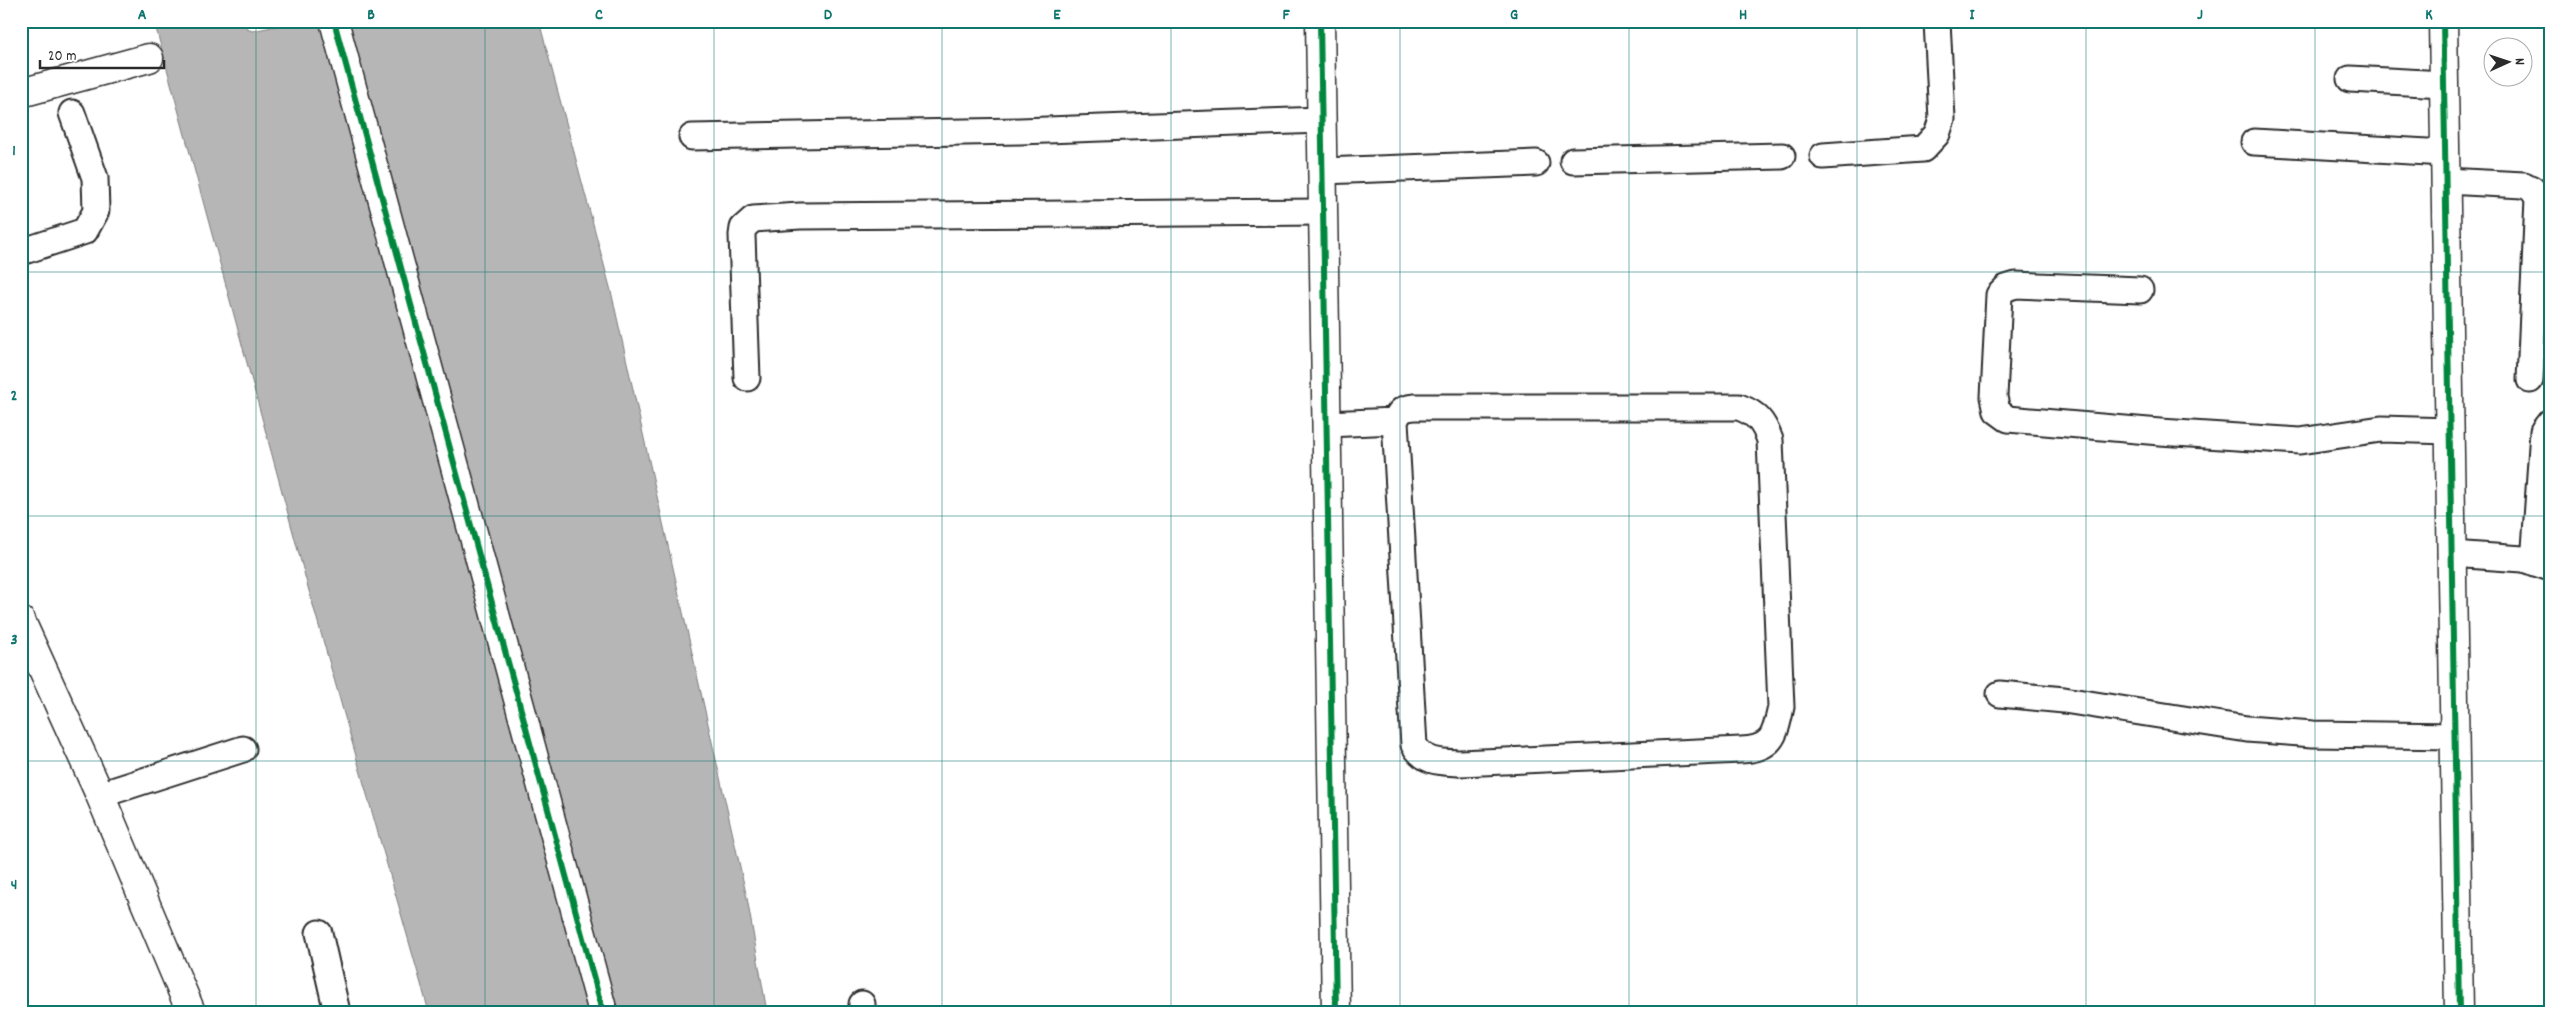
<svg xmlns="http://www.w3.org/2000/svg" width="2571" height="1033" viewBox="0 0 2571 1033" font-family="Dekko,sans-serif">
<style>
.water{fill:#b6b6b6;stroke:#7e7e7e}
.lines{fill:none;stroke-linecap:round;stroke-linejoin:round}
.service-casing{stroke:#2b2b2b;stroke-width:29}
.minor-casing{stroke:#2b2b2b;stroke-width:31}
.service{stroke:#fff;stroke-width:25}
.minor{stroke:#fff;stroke-width:28}
.cycleway-casing{stroke:#fff;stroke-width:9}
.cycleway{stroke:#00873e;stroke-width:6}
.grid{fill:none;stroke:#0f766e;stroke-width:1;stroke-opacity:0.55}
.neatline{fill:none;stroke:#0f766e;stroke-width:2}
.grid-label{font-size:16px;text-anchor:middle;font-weight:bold;fill:#0f766e}
</style>
<rect width="100%" height="100%" fill="#fff"/>
<filter id="ink" filterUnits="userSpaceOnUse"><feTurbulence type="fractalNoise" baseFrequency=".02" numOctaves="2"/><feDisplacementMap in="SourceGraphic" scale="10" xChannelSelector="R" yChannelSelector="G"/><feConvolveMatrix kernelMatrix="1 2 1 2 8 2 1 2 1" color-interpolation-filters="sRGB"/></filter>
<g filter="url(#ink)">
<!-- water -->
<path class="water" d="M154,21H243L247,29L252,31L302,21H539L611,291L747,898L767,1012H429L309,591Z"/>
<g class="lines">
<!-- service casing -->
<g class="service-casing">
<path id="service" d="M2350,79L2444,84
M692,137L1020,131L1322,120
M2254,142L2445,153
M1823,156L1923,149L1937,134L1942,119L1937,21
M1573,161L1782,156
M1322,171L1536,163
M2445,181L2524,185L2532,189L2538,198L2530,380
M21,252L85,231L96,211L95,178L72,113
M2140,290L2016,285L2006,288L1999,295L1994,397L1997,411L2008,419L2160,432L2300,441L2381,429L2450,431
M747,378L742,235L743,228L753,219L800,216L1323,212
M1327,424L1395,421C1400,410 1403,408 1415,407H1739C1757,414 1763,421 1770,440L1781,707C1775,735 1773,749 1741,750L1460,763C1440,762 1425,763 1414,745L1395,421
M2451,554L2523,559L2550,568
M2534,563L2543,431L2550,422
M2000,694L2064,700L2247,729L2313,734L2455,736
M100,795L243,749
M319,933L337,1012
M862,1004V1012"/>
</g>
<!-- minor casing -->
<g class="minor-casing">
<path id="minor" d="M334,21L603,1012
M1320,21L1336,1012
M2443,21L2459,1012
M21,93L149,58
M21,621L100,795L191,1012"/>
</g>
<!-- service -->
<use href="#service" class="service"/>
<!-- minor -->
<use href="#minor" class="minor"/>
<!-- cycleway casing -->
<g class="cycleway-casing">
<path id="cycleway" d="M334,21L603,1012
M1320,21L1336,1012
M2443,21L2459,1012"/>
</g>
<!-- cycleway -->
<use href="#cycleway" class="cycleway"/>
</g>
</g>
<!-- grid -->
<path class="grid" d="M256,21V1012M485,21V1012M714,21V1012M942,21V1012M1171,21V1012M1400,21V1012M1629,21V1012M1857,21V1012M2086,21V1012M2315,21V1012M21,272H2550M21,516H2550M21,761H2550"/>
<!-- margin -->
<rect width="2571" height="1033" fill="none" stroke="#fff" stroke-width="55"/>
<!-- north arrow -->
<g transform="translate(2508 62) rotate(87)"><circle r="24" fill="#ffffff" stroke="#aaaaaa"/>
<path d="M0-4L9 19L0 12L-9 19Z" fill="#2b2b2b"/>
<text y="-8" font-size="14" font-weight="bold" text-anchor="middle" fill="#2b2b2b">N</text>
</g>
<!-- scale -->
<path d="M40 60v8h124v-8" fill="none" stroke="#2b2b2b" stroke-width="2.5"/>
<text x="48" y="60" font-size="15" fill="#2b2b2b" stroke="#ffffff" stroke-width="4" paint-order="stroke">20 m</text>
<rect x="28" y="28" width="2516" height="978" class="neatline"/>
<g class="grid-label">
<text x="142" y="19">A</text>
<text x="371" y="19">B</text>
<text x="599" y="19">C</text>
<text x="828" y="19">D</text>
<text x="1057" y="19">E</text>
<text x="1286" y="19">F</text>
<text x="1514" y="19">G</text>
<text x="1743" y="19">H</text>
<text x="1972" y="19">I</text>
<text x="2200" y="19">J</text>
<text x="2429" y="19">K</text>
<text x="14" y="155">1</text>
<text x="14" y="400">2</text>
<text x="14" y="644">3</text>
<text x="14" y="889">4</text>
</g>
</svg>
